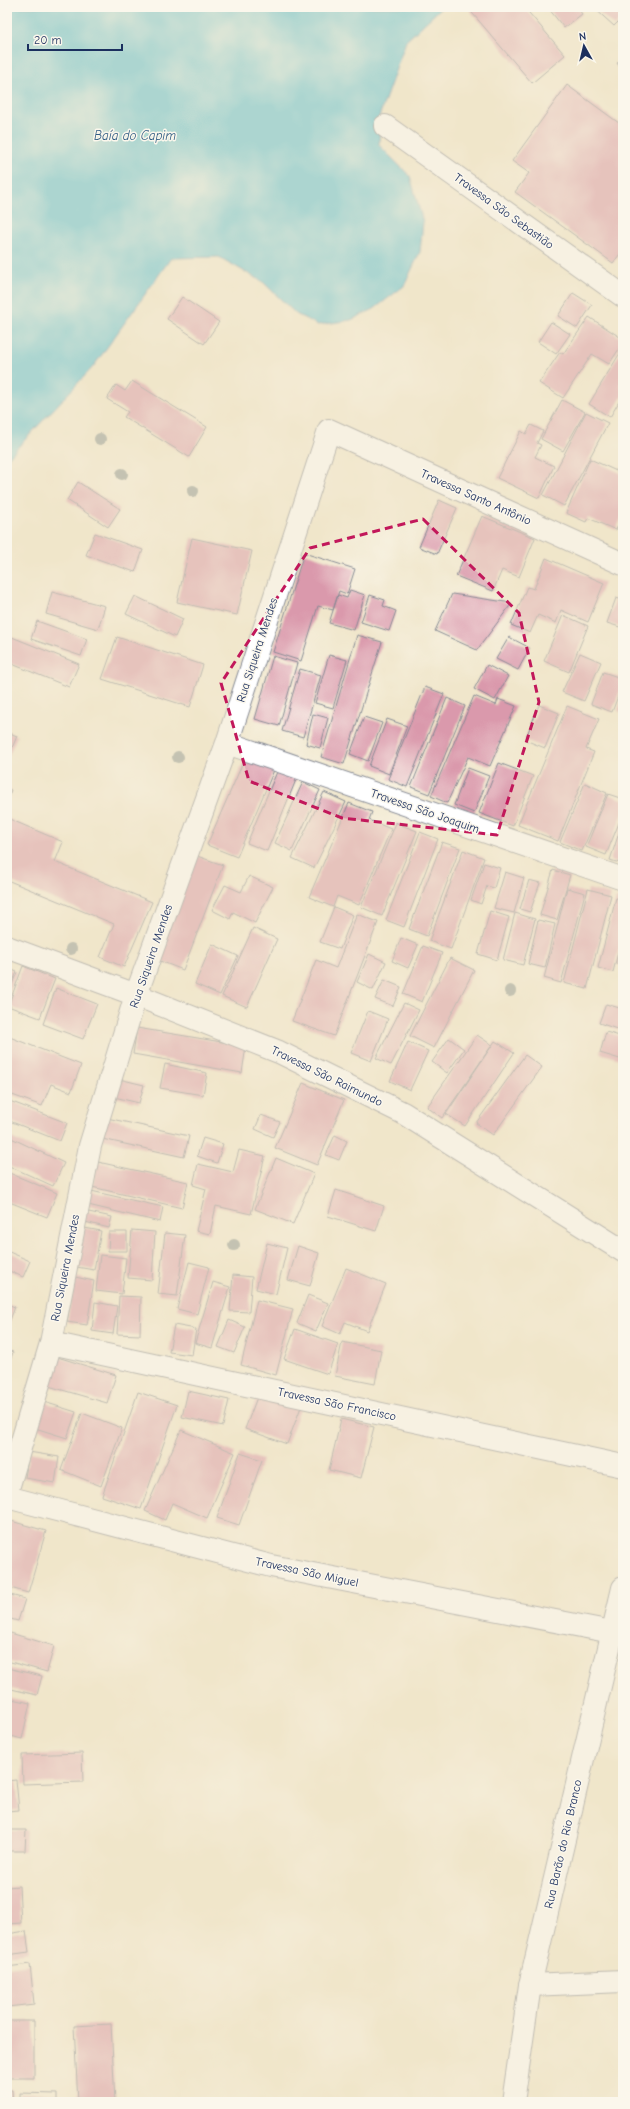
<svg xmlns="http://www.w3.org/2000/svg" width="630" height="2109" viewBox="0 0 630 2109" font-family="'Comic Neue',sans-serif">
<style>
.water{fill:#5ac2d8;stroke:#3a789b}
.building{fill:#da99ac}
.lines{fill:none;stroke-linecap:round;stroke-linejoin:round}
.minor-casing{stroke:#868a94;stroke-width:24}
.tertiary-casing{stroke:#868a94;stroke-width:24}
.minor{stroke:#fff;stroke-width:22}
.tertiary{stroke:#fff;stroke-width:22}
.tree{fill:#8f9894}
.marked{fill:none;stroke:#c2185b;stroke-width:3;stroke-dasharray:8 5;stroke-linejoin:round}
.labels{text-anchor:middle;stroke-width:3;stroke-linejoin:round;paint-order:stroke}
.street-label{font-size:12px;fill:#1b2f5e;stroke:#fbf7ec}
.water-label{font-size:13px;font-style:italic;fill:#2e5b83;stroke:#fbf7ec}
</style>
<rect width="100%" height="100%" fill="#fbf7ec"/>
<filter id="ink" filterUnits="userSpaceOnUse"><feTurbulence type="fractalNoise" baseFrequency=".025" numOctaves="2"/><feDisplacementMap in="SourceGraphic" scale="8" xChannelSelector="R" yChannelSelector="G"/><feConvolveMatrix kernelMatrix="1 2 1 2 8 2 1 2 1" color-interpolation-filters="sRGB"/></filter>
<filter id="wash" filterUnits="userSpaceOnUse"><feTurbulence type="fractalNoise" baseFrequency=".012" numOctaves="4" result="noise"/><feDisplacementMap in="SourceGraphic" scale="16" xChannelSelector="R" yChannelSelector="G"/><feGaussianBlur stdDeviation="0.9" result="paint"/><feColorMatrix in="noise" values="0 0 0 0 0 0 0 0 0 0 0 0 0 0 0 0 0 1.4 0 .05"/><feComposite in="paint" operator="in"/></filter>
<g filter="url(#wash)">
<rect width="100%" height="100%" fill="#f0e6cb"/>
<!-- water -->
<path class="water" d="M7,7H442L406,41L380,114L379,145L410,176L423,222L420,252L404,286L374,309L351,320L318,325L296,314L263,282L219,257L171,258L93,367L7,459Z"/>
<g id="blocks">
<!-- building -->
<path class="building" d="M467,7H524L565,55L532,83Z
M551,7H577L582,14L564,28L549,9Z
M593,7H623V17L614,26Z
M623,59V72L617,63Z
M567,85L623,126V250L613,263L515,192L529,173L512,161Z
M573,293L592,305L577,328L558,316Z
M182,297L219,322L204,344L167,319Z
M589,317L623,339V343L609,364L592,354L563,398L539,383L560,352L563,354Z
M551,322L570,334L556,354L538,342Z
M623,348V380L620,385L623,387V395L610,417L589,404Z
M132,381L207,427L189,457L124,417L128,412L107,399L116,385L125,391Z
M562,400L585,412L563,451L541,439Z
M586,412L608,423L564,506L543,495Z
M531,425L543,431L537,443L541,445L535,457L554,466L539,498L497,478L521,431L526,434Z
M590,459L623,474V515L616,530L588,518L586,522L566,513Z
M78,482L120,509L108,527L67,500Z
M439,500L457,508L437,554L419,547Z
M482,516L535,538L519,577L502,570L493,591L456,576Z
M95,533L143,550L135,572L86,555Z
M192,538L252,551L237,615L177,602Z
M304,553L355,569L347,594L339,591L333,610L318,606L301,661L273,652Z
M546,558L604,583L588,622L561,610L556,623L538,615L530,633L511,625L527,587L534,589Z
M350,590L365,595L354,630L329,623L338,595L347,598Z
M52,592L105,606L98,629L46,614Z
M452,594L512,603L477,650L435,631Z
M370,595L385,600L383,606L396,611L389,631L361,622Z
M135,596L183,619L175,637L126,614Z
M616,598L623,600V628L607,623Z
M563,615L588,626L569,672L544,661Z
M37,621L87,639L81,656L31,639Z
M7,635L79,664L69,687L7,662Z
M357,635L382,642L344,764L321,757Z
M117,637L203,665L190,707L102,679Z
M509,637L530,648L518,670L496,659Z
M580,653L601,662L584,701L562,692Z
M329,655L347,660L333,708L315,703Z
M273,656L297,663L279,726L255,719Z
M487,665L508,676L495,700L474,689Z
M300,669L321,675L303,737L282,731Z
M603,672L621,678L623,672V683L612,712L591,704Z
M425,687L444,694L407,787L388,779Z
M623,695V712L618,711Z
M474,696L496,705L498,699L516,706L490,766L468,757L447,803L431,796Z
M447,698L465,706L429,794L411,787Z
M539,705L559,713L545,748L525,740Z
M567,706L599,719L586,749L594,752L558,841L518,825Z
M313,714L328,718L320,748L306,744Z
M364,717L382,723L368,761L350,754Z
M387,719L407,726L389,774L369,766Z
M7,732L17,736L7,760Z
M248,751L277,763L237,857L207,845Z
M499,763L533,776L513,826L479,813Z
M279,767L298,775L267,851L247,843Z
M468,768L489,776L474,813L454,805Z
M303,782L320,790L292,851L275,843Z
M585,783L607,793L582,851L560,842Z
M7,788L11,790L7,800Z
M324,792L346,802L314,868L292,858Z
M608,794L623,799V813L606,855L586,847Z
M349,803L372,812L369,820L391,829L359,905L337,896L333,907L309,897Z
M7,818L63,842L55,862L152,902L124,967L100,957L114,924L7,880Z
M623,821V864L610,860Z
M396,823L417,831L382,916L361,907Z
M420,832L438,839L404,927L386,920Z
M442,842L460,848L427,936L409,929Z
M463,850L484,858L451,949L429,941Z
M194,855L223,865L183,970L155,959Z
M484,863L500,868L494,888L487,886L481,904L471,900Z
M553,870L570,875L557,920L540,915Z
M505,872L524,878L514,913L494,908Z
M249,876L273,887L255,923L233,912L230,919L212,910L225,885L241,892Z
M529,880L540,883L530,912L520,909Z
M567,888L585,893L561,983L544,978Z
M588,889L611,895L587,989L564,983Z
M616,898L623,899V933L613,972L598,968Z
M334,907L353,915L340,949L320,942Z
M490,911L509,917L497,960L478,954Z
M515,913L535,919L523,965L503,960Z
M357,914L378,922L334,1036L292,1021L316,960L336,968Z
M538,920L555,924L545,968L528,964Z
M253,928L277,939L247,1007L222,996Z
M401,938L418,945L408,968L392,961Z
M212,944L238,956L220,995L195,984Z
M623,944V966L617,964Z
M423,946L442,953L422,1002L403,994Z
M369,954L386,962L373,990L357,982Z
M450,958L474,970L434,1048L410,1036Z
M23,966L55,979L40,1018L8,1006Z
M7,968L17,972L7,996Z
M384,980L401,987L393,1006L375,999Z
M56,988L97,1004L83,1039L43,1024Z
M404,1003L419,1010L391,1065L376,1058Z
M606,1004L623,1009V1031L599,1023Z
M368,1011L388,1019L371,1061L351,1053Z
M137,1028L246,1046L242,1073L133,1054Z
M606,1032L623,1037V1060L600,1053Z
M477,1035L492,1045L442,1118L427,1107Z
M7,1036L81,1065L71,1092L51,1084L42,1106L7,1093L9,1069L7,1068Z
M449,1038L464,1049L447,1073L432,1062Z
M495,1041L514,1053L465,1126L446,1114Z
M408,1042L428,1051L410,1090L390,1081Z
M525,1055L542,1067L493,1135L476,1123Z
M165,1064L207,1073L203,1095L160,1088Z
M115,1078L144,1085L139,1103L110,1096Z
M303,1083L344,1100L317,1165L275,1148Z
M7,1100L67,1123L60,1141L7,1120Z
M261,1115L280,1122L273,1137L255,1129Z
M107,1118L189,1136L184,1157L102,1139Z
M335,1135L347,1141L339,1160L326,1155Z
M7,1136L64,1163L53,1186L7,1165Z
M203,1138L223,1144L217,1163L197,1156Z
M239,1150L265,1156L251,1214L216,1206L210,1234L196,1231L206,1189L193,1185L198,1164L233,1172Z
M276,1158L314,1174L293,1224L255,1209Z
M98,1162L188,1182L182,1208L92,1187Z
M7,1172L57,1193L47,1217L7,1201Z
M336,1190L384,1206L376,1231L328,1216Z
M91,1191L163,1207L160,1222L88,1205Z
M84,1211L112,1217L109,1228L81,1221Z
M79,1227L101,1231L94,1270L71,1266Z
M132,1230L155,1232L152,1280L128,1278Z
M109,1232H127V1251H108Z
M165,1233L185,1235L177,1296L158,1294Z
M267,1243L287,1248L276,1294L256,1289Z
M298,1246L319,1253L310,1286L288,1280Z
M7,1251L30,1261L23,1277L7,1270Z
M100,1255L126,1258L122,1294L96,1291Z
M189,1262L209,1267L197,1314L177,1309Z
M346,1268L386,1284L367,1331L345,1322L340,1334L322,1326Z
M233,1275L252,1277L249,1312L230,1311Z
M75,1277L94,1281L87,1325L67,1322Z
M213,1282L230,1287L212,1348L195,1343Z
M308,1295L328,1303L316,1331L297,1323Z
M119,1296L141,1297L140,1335L117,1334Z
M257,1300L293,1309L276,1375L241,1365Z
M95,1302L117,1306L113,1334L92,1331Z
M7,1304L15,1307L7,1328Z
M229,1320L245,1327L234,1353L218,1347Z
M174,1325L196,1329L192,1355L169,1352Z
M295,1329L338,1344L328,1374L284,1359Z
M342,1342L381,1350L375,1384L335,1376Z
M7,1350L13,1352L7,1370Z
M54,1356L116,1375L107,1403L45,1385Z
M188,1391L229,1400L223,1426L182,1417Z
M138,1392L177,1405L141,1509L102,1496Z
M259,1392L301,1407L287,1444L245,1429Z
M44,1402L76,1412L67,1438L35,1428Z
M82,1413L122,1428L101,1486L61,1470Z
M341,1419L374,1427L361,1478L329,1470Z
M181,1430L235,1453L207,1518L172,1503L165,1520L145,1511Z
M29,1452L59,1457L55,1483L25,1478Z
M240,1453L262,1460L239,1525L217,1518Z
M11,1521L46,1531L28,1593L7,1587V1536Z
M7,1594L25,1599L18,1621L7,1618Z
M7,1632L54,1646L47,1672L7,1661Z
M7,1668L42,1676L37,1695L7,1688Z
M7,1698L30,1703L22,1739L7,1735Z
M82,1753L83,1782L23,1784L22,1755Z
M16,1780L19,1810L7,1811V1781Z
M7,1830H26L25,1851H7Z
M19,1886L21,1923L7,1924V1887Z
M26,1931L29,1952L7,1955V1934Z
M30,1964L34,2004L7,2007V1967Z
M7,2021H34V2078H7Z
M111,2024L115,2102H78L74,2026Z
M7,2090H12L13,2102H7Z
M20,2093L57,2094V2102H20Z"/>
</g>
</g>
<g filter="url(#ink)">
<use href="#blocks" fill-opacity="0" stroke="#868a94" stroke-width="1"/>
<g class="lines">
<!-- minor casing -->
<g class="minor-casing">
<path id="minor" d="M385,126L623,296
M227,743L623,879
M7,947L136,995L279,1052L403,1113L623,1251
M51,1343L623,1466
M7,1492L51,1343L90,1146L136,995L227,743L329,430L623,564
M7,1497L271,1566L612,1632L623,1633
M530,1985L623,1981"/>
</g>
<!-- tertiary casing -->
<g class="tertiary-casing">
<path id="tertiary" d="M513,2102L530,1985L623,1588"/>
</g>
<!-- minor -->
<use href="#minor" class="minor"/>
<!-- tertiary -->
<use href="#tertiary" class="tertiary"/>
</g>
<!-- trees -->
<g class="tree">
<circle cx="100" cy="439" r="6"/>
<circle cx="122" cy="474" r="6"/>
<circle cx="193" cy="491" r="6"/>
<circle cx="178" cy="757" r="6"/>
<circle cx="71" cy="949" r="6"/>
<circle cx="510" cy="991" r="6"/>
<circle cx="234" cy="1245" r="6"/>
</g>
</g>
<!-- marked area -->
<path d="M0 0H630V2109H0ZM423,519L519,613L539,702L497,835L342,818L249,781L221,683L310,548Z" fill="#f0e6cb" fill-opacity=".55" fill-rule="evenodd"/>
<path class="marked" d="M423,519L519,613L539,702L497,835L342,818L249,781L221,683L310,548Z"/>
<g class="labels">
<!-- street labels -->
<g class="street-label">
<text transform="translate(504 211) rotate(36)" y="4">Travessa São Sebastião</text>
<text transform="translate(476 497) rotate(24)" y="4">Travessa Santo Antônio</text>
<text transform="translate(257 650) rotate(-72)" y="4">Rua Siqueira Mendes</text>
<text transform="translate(425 811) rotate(19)" y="4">Travessa São Joaquim</text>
<text transform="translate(151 956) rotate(-71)" y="4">Rua Siqueira Mendes</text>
<text transform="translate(327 1076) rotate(26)" y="4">Travessa São Raimundo</text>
<text transform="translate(65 1268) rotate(-79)" y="4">Rua Siqueira Mendes</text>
<text transform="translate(337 1404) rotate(12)" y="4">Travessa São Francisco</text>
<text transform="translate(307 1572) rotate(12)" y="4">Travessa São Miguel</text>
<text transform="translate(563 1844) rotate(-77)" y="4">Rua Barão do Rio Branco</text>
</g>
<!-- water labels -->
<g class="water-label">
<text x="135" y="140">Baía do Capim</text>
</g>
</g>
<!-- margin -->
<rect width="630" height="2109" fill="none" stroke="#fbf7ec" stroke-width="24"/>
<!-- north arrow -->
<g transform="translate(584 46) rotate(352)" stroke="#fbf7ec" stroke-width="3" paint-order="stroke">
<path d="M0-3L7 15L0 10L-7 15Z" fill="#1b2f5e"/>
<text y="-6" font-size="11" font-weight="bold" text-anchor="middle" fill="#1b2f5e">N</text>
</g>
<!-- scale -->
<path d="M28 44v6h94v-6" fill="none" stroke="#1b2f5e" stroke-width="2"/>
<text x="34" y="44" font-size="12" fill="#1b2f5e" stroke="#fbf7ec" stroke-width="3" paint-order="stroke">20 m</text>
</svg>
